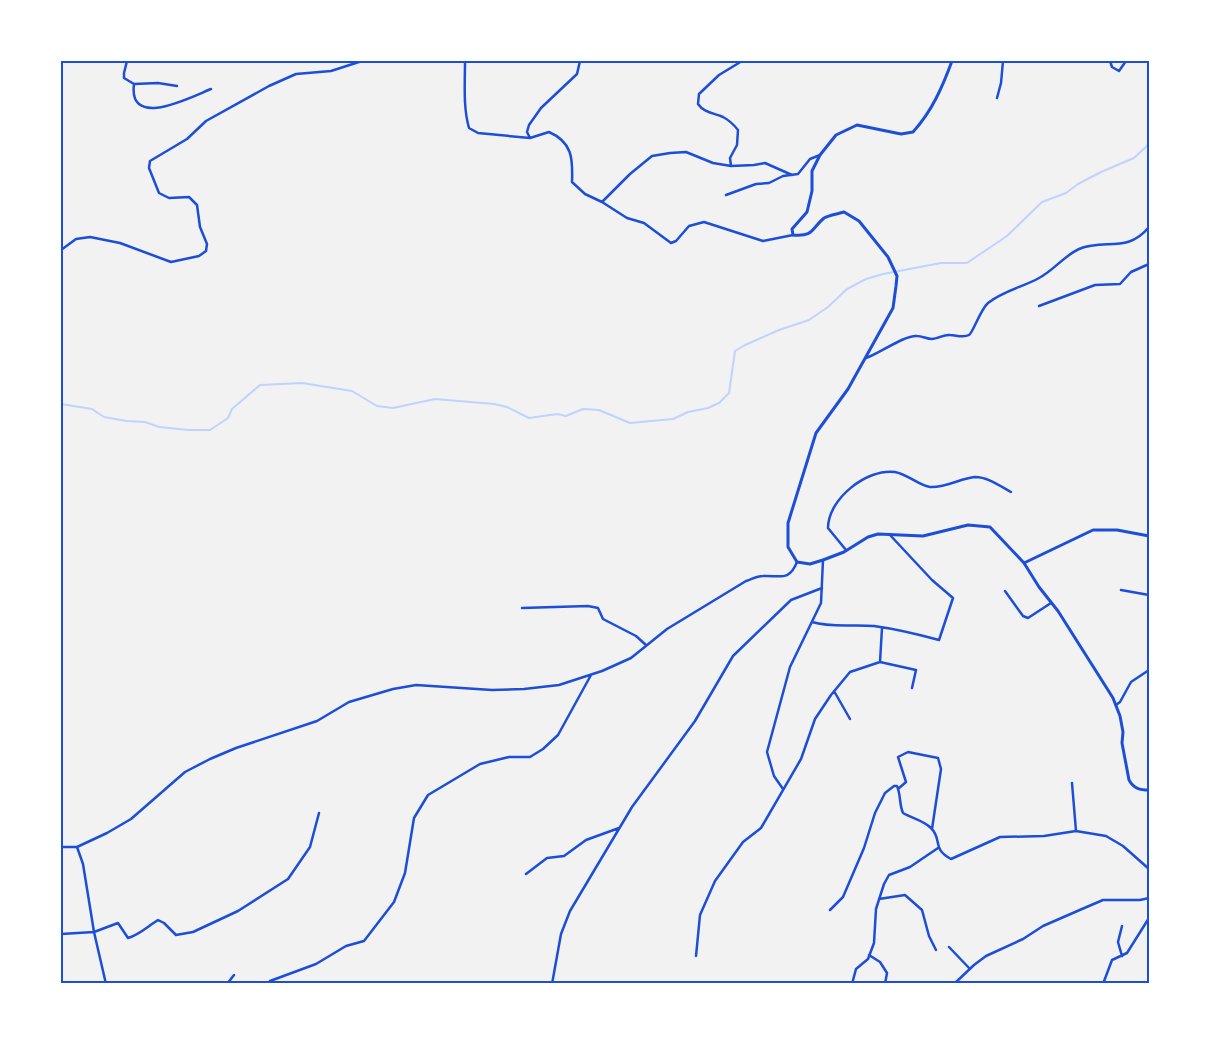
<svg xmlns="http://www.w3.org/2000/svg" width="1210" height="1045" viewBox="0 0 1210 1045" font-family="'DejaVu Sans',sans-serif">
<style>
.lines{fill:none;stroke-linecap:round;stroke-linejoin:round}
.stream{stroke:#bfd3fe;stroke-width:2}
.minor{stroke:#1d4ed8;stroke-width:2.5}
.tertiary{stroke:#1d4ed8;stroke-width:3}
.neatline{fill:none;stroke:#1d4ed8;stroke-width:2}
</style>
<rect width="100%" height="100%" fill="#f2f2f2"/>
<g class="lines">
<!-- stream -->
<path class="stream" d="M61,404L92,409L104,417L127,421L145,422L159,427L189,430H210L228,418L232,409L260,385L302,383L352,391L377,406L393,408L435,399L494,404L507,407L529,418L557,414L566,416L583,409L599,410L630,423L673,419L688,412L708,408L719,403L729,393L735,351L745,345L779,330L809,320L828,307L847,289L866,279L883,274L941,263H967L1007,236L1042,202L1066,193L1078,184L1101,172L1134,158L1149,144"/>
<!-- minor -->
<path class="minor" d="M127,61L124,73V78L134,84L158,83L177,86
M465,61C465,84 463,107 469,128L478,133L530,138
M580,61L577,74L541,108L529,125L527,132L530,138L549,132C572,142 573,158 572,182L585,194L602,202L627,218L644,223L671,243L676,241L689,226L704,222L763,241L793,235
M1110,61L1112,67L1119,71L1126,61
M134,84C128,130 191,97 211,89
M997,98L1001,83L1003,61
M731,166L730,158L737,145L738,130C734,125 729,120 723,117C714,113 704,113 698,104L699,94L719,75L742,61
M726,195L756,184L769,183L783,176L798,174L810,159L820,155
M602,202L630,174L652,156L670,153L686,152L713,163L731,166L754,165L765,163L792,175
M61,250L76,239L90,237L120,243L171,262L199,256L206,251L207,244L200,227L197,205L189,197L169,198L159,193L149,168L150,161L187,139L206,121L269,86L296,74L331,71L362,61
M1039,306L1095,285L1120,284L1131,272L1149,264
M866,358C879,354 904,335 917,336C922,336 927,339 932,339C938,339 944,334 950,335C956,335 963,338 969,335C973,333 980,310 988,303C1003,291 1023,287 1039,278C1054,270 1064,256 1079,249C1105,238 1127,254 1149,227
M846,550L828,528C828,499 867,468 895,472C907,474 920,486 930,487C946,488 961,478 975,477C988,477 1000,486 1011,492
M1121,590L1149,595
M1005,591L1023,616L1028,618L1051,603
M522,608L588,606L598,608L603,619L636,636L646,645
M812,622C832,628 853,624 874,626C896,629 917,634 939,640L953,598L932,580L890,535
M880,662L916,670L912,688
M834,691L850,719
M1116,705L1120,702L1131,682L1149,670
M1072,783L1076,831
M783,789L774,776L767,752L790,667L821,603L823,560
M898,789L906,782L898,757L908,752L938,758L941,769L932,829
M61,847H77L107,833L131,819L185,772L210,759L236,748L317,721L349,702L393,689L416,685L492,690L524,689L559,685L602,671L631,658L667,629L746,581C752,579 757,576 763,576C780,575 789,582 797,562
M77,847L83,864L94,932L106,984
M526,874L547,858L564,856L586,840L619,828
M879,899L905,895L922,910L929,936L936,950
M830,910L843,897L864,848L875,813L885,793L894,786H897C901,795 899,804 903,813C911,818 923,820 931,828C943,840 931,848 951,859L1000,837L1044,836L1076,831L1106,836L1123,846L1149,869
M61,934L94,932L118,923L128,938C139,935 148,926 158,920L164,923L176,935L193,932L238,911L288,879L310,847L319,813
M949,947L970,969
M869,955L880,962L887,973L885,984
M696,956L700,915L715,881L743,842L761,828L801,759L815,719L831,695L850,672L880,662L882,628
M1122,956L1118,942L1122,926
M270,981L316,964L346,946L364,941L394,902L405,873L414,818L428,795L480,764L509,757H530L543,749L558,735L591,675
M227,984L234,975
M552,984L561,934L570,911L632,807L695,721L733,656L791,600L822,588
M852,984L856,969L868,959L874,943L876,909L884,884L889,875L910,867L938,848
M954,984L974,965L986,956L1023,939L1043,926L1082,909L1103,900H1140L1149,898
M1103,984L1112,960L1127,953L1149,918"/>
<!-- tertiary -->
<path class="tertiary" d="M952,61C942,88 932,111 913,132L901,134L857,125L836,135L820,155L812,171V191L807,212L792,229L793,235C814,237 811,229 824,218C829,215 838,214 844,212L859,221L888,257L897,276L896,286L893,308L848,389L816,433L788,523V547L797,562L810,564L823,560L844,552L868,537L878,534L923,536L968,525L990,527L1024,563L1039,587L1058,611L1113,698L1120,716L1123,732L1122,743L1129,780C1134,789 1140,790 1149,790
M1024,563L1093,530H1117L1149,536"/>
</g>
<!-- border -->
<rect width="1210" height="1045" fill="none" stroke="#ffffff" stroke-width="125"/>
<rect x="62" y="62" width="1086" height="920" class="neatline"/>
</svg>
